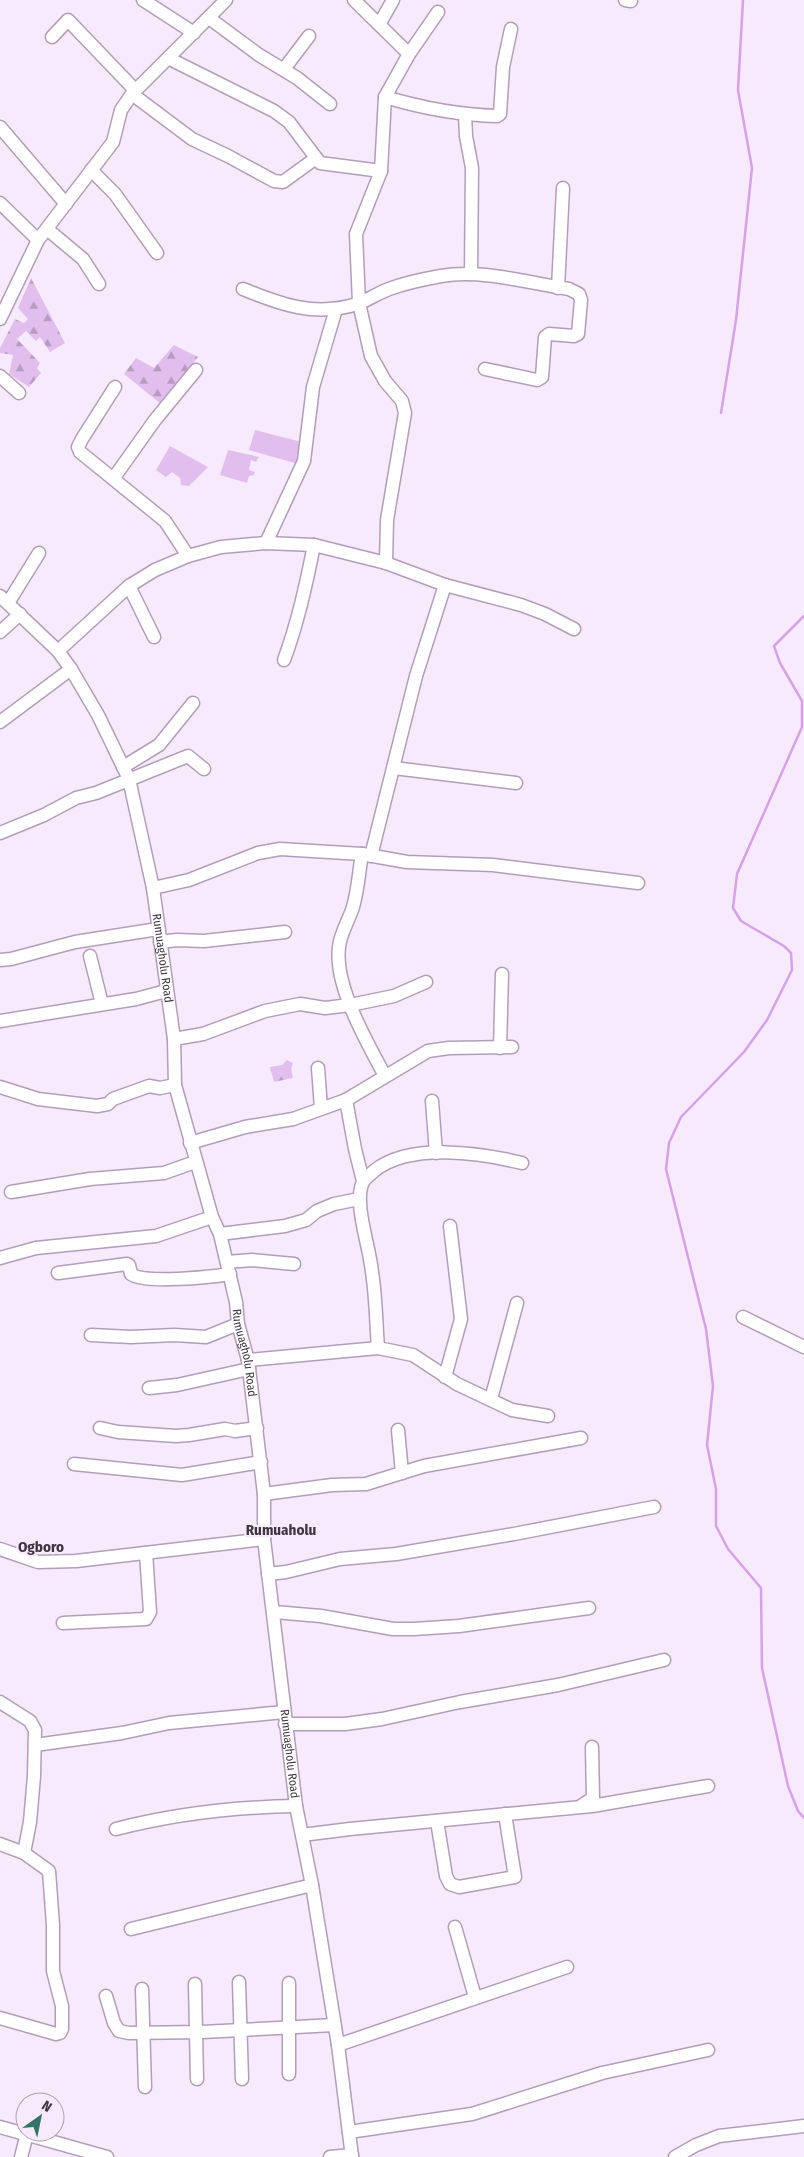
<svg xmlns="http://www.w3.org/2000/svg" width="804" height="2157" viewBox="0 0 804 2157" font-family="'Fira Sans Condensed',sans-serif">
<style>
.grass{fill:#e2beee}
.forest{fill:url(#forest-firs)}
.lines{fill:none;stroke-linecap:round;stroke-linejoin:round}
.stream{stroke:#d7a1ea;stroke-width:2.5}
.minor-casing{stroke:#b29eb9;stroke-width:15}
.minor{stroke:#fff;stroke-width:12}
.labels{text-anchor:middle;stroke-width:4.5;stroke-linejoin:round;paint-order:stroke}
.street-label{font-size:12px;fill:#3f3642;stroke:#f7eafc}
.quarter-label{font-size:15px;font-weight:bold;fill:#3f3642;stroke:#f7eafc}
</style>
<defs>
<pattern id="forest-firs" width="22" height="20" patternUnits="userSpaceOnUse" patternTransform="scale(1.25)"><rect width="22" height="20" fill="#e2beee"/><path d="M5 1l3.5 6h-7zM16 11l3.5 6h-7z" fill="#b99bc2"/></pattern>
</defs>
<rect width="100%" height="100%" fill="#f7eafc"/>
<!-- grass -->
<path class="grass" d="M255,430L302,442L298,464L249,450Z
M170,446L208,467L189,486L181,485L180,478L172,472L166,477L156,470Z
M228,450L259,457L256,462L251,460L249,470L255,472L254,475L249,476L247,483L220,475Z"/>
<!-- forest -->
<path class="forest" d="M31,278L65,343L50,352L40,337L36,341L26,331L17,339L40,363L37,368L41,373L29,387L9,374L13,355L0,353V348L15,319L24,323L28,319L18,308Z
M174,345L198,357L161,404L124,374L136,358L154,368Z
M287,1060L293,1063L291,1069L293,1078L274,1082L270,1067L282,1065Z"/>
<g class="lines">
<!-- stream -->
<path class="stream" d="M721,413L736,320L752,168L738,90L743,0
M804,616L774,646L780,663L802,701V727L737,874L733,908L741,921L784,946L791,953L792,970L767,1020L744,1052L681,1117L669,1143L666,1169L706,1329L713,1386L707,1445L716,1489V1526L728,1549L761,1588L762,1668L788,1786L798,1811L804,1818"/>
<!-- minor casing -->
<g class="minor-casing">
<g id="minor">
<path d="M143,0L194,33"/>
<path d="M354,0L409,54"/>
<path d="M625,0L631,1"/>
<path d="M209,18L259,55L297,78L330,104"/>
<path d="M380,23L393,0"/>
<path d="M52,37L68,20L135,90"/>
<path d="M168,58L274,111L289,122L320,163L381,171"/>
<path d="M284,69L309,36"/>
<path d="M132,94L192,139L228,156L274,181L283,182L316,158"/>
<path d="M385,97C422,108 458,115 497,116L500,114L503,67L511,29"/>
<path d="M465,115L466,136L472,168L471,273"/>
<path d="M0,127L66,204"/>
<path d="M91,170L115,194L157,253"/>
<path d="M0,203L38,240"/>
<path d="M47,229L83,259L99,284"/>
<path d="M558,288L563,188"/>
<path d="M243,289C282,305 315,317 357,304C368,300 378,293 389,289C405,283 424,279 441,276C483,269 527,283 569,289L579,294L581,300L578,334L574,336L549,334L545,337L542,377L537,380L485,369"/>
<path d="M0,319L38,240L113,142L121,110L132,94L226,0"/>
<path d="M0,376L19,393"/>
<path d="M115,387L82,439L78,447L80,452L165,521L188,556"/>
<path d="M113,479L155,420L196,370"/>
<path d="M266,543L304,461L313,387L336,309"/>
<path d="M386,563L387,520L405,413L402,401L385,381L371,356L359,303L356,234L381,171L385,97L409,54L438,12"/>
<path d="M129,586L154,637"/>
<path id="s1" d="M0,596L58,651L71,669L98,715L129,779L153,888L174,1039L175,1085L212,1217L220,1234L236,1302L238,1324L248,1360L264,1494V1539L296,1806L312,1885L338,2045L352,2157"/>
<path d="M8,603L39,553"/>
<path d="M0,632L20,614"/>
<path d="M58,651L129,586L155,570L188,556L221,547L266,543L314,545L386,563L445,585L521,605L545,614L574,629"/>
<path d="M284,660C298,622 306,585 314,545"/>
<path d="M0,722L71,669"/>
<path d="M123,767L159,745L193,703"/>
<path d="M394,768L516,783"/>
<path d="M0,833L44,815L76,798L96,793L188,756L204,769"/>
<path d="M362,854C359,871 358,890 353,907C349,920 340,934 339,947C334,986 367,1042 385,1076"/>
<path d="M371,856L416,676L445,585"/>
<path d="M153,888L189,880L258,853L280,849L362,854L407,862L493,865L638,883"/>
<path d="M160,942L177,940L204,941L285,932"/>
<path d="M90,956L102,1004"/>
<path d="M0,960L11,959L75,942L158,929"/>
<path d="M0,1021L136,999L166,991"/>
<path d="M174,1039L203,1034L265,1011L300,1004L325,1008L350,1005L394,996L426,982"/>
<path d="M500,1048L502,974"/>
<path d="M318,1068L321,1108"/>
<path d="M0,1087L38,1099L97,1106L108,1104L113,1099L149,1086L160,1088L175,1085"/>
<path d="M346,1100L355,1149L363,1181"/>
<path d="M432,1101L436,1153"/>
<path d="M190,1143L245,1127L293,1119L346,1100L428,1051L449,1048L512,1047"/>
<path d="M11,1192L90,1179L164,1173L195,1162"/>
<path d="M220,1234L285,1226L306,1220L317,1211L334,1204L359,1199"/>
<path d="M0,1258L36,1248L156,1236L212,1217"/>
<path d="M227,1262L252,1260L294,1264"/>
<path d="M58,1273L127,1264L129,1265L131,1274C145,1284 211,1277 230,1274"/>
<path d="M743,1317L804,1347"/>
<path d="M91,1335L131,1337L175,1335L206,1337L238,1324"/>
<path d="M378,1348C376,1322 376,1297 372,1272C370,1248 353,1202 363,1182C365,1178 371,1174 374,1171C410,1142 481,1153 522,1163"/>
<path d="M248,1360L378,1348L413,1355L457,1384L512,1410L548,1416"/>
<path d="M445,1377L461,1319L450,1226"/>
<path d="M149,1388L177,1385L249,1369"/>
<path d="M491,1399L517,1303"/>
<path d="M100,1428L118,1432L176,1436L189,1435L225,1429L235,1431L257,1428"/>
<path d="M398,1430L402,1473"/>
<path d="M74,1464L182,1475L261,1462"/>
<path d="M264,1494L332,1485L366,1484L424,1466L581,1438"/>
<path d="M0,1549L38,1562L76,1561L264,1539"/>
<path d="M268,1574L286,1572L340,1559L396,1554L514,1534L654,1507"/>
<path d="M274,1612L321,1616L393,1629H414L459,1626L589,1608"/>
<path d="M63,1623L146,1619L150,1612L146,1553"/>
<path d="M0,1702L30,1721L35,1730L34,1776L30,1822L24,1853"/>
<path d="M285,1724H345L382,1719L460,1702L558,1685L664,1660"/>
<path d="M35,1745L122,1733L169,1723L284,1712"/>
<path d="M581,1806L593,1798L592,1747"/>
<path d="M437,1821L446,1876L450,1884L459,1887L515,1877L505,1814"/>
<path d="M116,1829C174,1814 235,1807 296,1806"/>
<path d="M302,1835L350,1829L592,1806L708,1786"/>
<path d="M0,1844L24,1853L49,1871L53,1925V1971L62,2006V2029L60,2033L56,2034L0,2018"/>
<path d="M455,1927L475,1997"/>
<path d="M131,1929L312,1885"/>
<path d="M239,1982L242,2079"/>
<path d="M289,1983V2074"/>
<path d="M195,1984L197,2079"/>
<path d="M142,1989L145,2087"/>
<path d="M106,1996L114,2023L119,2031L129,2033L202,2032L334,2025"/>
<path d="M338,2045L567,1967"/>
<path d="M0,2127L107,2157"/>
<path d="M349,2132L472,2114L602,2073L708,2050"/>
<path d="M21,2157L27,2134"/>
<path d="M330,2157L352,2155"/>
<path d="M675,2157L696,2145L719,2136L804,2126"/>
</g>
</g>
<!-- minor -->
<use href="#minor" class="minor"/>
</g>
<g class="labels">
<!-- street labels -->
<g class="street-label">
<text dy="4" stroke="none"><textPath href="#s1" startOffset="409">Rumuagholu Road</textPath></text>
<text dy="4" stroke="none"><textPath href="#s1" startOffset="814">Rumuagholu Road</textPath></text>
<text dy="4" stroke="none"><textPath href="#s1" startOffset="1218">Rumuagholu Road</textPath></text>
</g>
<!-- quarter labels -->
<g class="quarter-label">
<text x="281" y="1535">Rumuaholu</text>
<text x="41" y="1552">Ogboro</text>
</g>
</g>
<!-- north arrow -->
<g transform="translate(40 2117) rotate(33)"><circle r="24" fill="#f7eafc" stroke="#ada2b2"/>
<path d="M0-4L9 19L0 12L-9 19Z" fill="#337464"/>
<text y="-8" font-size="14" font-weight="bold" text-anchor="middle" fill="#3f3642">N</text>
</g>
</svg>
